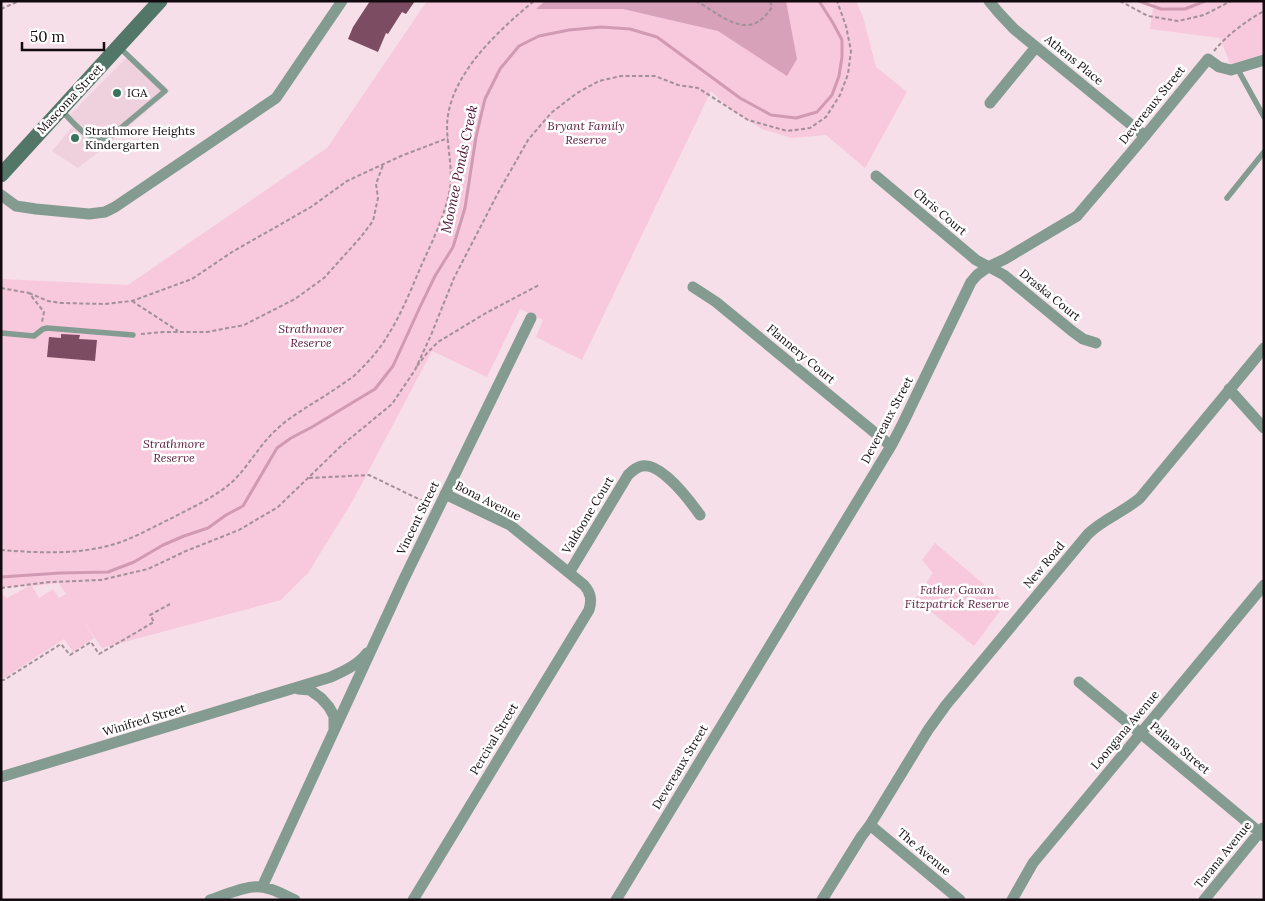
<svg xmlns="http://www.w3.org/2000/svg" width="1265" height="901" viewBox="0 0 1265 901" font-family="Lora,serif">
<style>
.built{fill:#efd0dd}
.green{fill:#f8c8dd;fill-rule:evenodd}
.forest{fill:#d7a1b9}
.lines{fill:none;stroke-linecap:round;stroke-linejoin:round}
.stream{stroke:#d09ab2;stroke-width:3}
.building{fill:#7c4c62}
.path{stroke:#a29097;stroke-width:2;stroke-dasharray:4 2.5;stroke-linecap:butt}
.lane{stroke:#839b91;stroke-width:5.5}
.street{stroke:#839b91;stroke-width:11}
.secondary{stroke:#527768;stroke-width:15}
.poi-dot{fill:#39745e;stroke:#fff;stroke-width:2}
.labels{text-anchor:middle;stroke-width:5;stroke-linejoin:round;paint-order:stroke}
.street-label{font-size:12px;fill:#120a0e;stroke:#fff}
.poi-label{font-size:12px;fill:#120a0e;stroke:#fff;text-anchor:start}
.park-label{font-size:12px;font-style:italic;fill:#5a1a3c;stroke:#fff}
.water-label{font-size:14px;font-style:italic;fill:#4b0b30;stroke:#fff}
</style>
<rect width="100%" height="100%" fill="#f6dfe8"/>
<!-- built -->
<path class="built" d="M130,54L170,91L101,150L78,168L52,151L73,126L66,119Z"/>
<!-- green -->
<path class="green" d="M427,1H856L863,17L876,67L907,92L865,168L826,135L792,138L762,129L730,109L711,91L582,360L536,337L543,320L520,309L487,377L432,351L352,502L308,573L281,600L102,648L82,619L94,638L73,652L64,639L1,680V593L7,598L29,586L1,587V279L128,285L327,148ZM59,583L66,594L59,598L53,589L39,598L32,586Z
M1154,1H1264V54L1230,64L1220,38L1150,29Z
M935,543L1006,603L974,646L915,599L933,573L922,560Z"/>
<!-- forest -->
<path class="forest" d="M545,1H786L797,59L787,76L718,31L623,9H536Z"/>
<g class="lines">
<!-- stream -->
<path class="stream" d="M1139,1L1161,9H1185L1205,1
M1,577L60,573L108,572L134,562L163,545L184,536L208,528L226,515L243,506L277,448L291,438L312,427L375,389L393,366L420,307L435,276L453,247L465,208L476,137L485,99L500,69L519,46L539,36L569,30L601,27L630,29L657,37L740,98L771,115L796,118L817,112L832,95L839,76L842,57V40L833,23L819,1"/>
</g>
<!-- building -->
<path class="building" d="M370,1H415L406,14L402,12L388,34L386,33L378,52L348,39L353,27Z
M61,334L80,335L79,339L97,340L95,361L47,357L49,337L61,338Z"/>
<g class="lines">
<!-- path -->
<path class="path" d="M696,1C722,15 749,44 772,7L770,1
M1120,1L1148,16L1178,21L1204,15L1231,1
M1,9L19,1
M1214,51C1227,35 1246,21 1264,11
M1,288L29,293L44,312L42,322
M29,293L48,301L61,303L105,304L132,301L192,279L232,252L311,207L347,181L401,156L448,138
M132,301L178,331
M141,334L163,332H207L244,325L295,299L324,278L360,238L373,221L378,198L376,184L383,165
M417,366L427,353L438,342L486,313L539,285
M415,370L431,335L454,278L498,193L528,140L551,113L577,93L599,81L621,76H655L678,85L698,88L748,120L787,131L810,128L826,117L840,95L848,74L851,51L846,26L837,1
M309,478L369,475L429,504
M1,550C40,553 81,555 118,543C136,537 153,527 170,519C189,509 209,500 226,487C246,472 257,447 276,430C286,420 298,413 310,405C325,396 340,386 354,376C367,363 379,351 388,335C402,313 412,287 422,264C433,240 445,215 450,189C453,168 447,147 447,125C449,75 498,31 534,1
M1,588L50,582L101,580L148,569L186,551L239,530L278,507L341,446L392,404L415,370
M1,680H4L61,644L70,655L91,642L99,654L154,622L150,615L170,604"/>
<!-- lane -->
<path class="lane" d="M1237,68L1264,117
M61,110C74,123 91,147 110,137L165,91L120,48
M1227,198L1264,152
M1,333L34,336L43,329L47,328L133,335"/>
<!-- street -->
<path class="street" d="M989,1L999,13L1014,29L1145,136
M990,103L1036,47
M876,176L976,260L1004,275L1072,331L1083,339L1096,343
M1,195L16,206L36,209L89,214L105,212L115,207L276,98L342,1
M693,287L716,302L891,446
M1229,389L1264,428
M569,573L628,475C632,471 636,467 642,466C661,462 690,501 700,515
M1079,682L1264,836
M298,689L310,690L321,698L329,707L334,716V729
M1,777L331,677C344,671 358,665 367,653
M870,825L960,900
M262,887L403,581L531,318
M210,900C222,896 240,888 253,887C267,885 282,894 295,900
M413,900L589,610C592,600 591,593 584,585L510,525L445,494
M616,900L891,446L903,423L971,282L977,275L988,267L1005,259L1077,216L1145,136L1208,59L1219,67L1231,70L1264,60
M822,900L861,837L870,825L928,730L946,705L1088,534C1103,519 1124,512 1140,498L1264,348
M1012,900L1033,863L1264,585
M1204,900L1263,828"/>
<!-- secondary -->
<path class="secondary" d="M1,175L160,1"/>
</g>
<!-- markers -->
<g class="poi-dot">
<circle cx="117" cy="93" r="5"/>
<circle cx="75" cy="138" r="5"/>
</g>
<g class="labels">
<!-- street labels -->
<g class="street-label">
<text transform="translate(1074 60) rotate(39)" y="4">Athens Place</text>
<text transform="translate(70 99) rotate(-47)" y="4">Mascoma Street</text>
<text transform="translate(1152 105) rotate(-51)" y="4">Devereaux Street</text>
<text transform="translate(940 212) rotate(40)" y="4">Chris Court</text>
<text transform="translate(1050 295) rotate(39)" y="4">Draska Court</text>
<text transform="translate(801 354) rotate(40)" y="4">Flannery Court</text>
<text transform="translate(887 420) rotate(-62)" y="4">Devereaux Street</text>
<text transform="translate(488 501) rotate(27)" y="4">Bona Avenue</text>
<text transform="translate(588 515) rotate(-59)" y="4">Valdoone Court</text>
<text transform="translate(418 518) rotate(-64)" y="4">Vincent Street</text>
<text transform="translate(1044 565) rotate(-50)" y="4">New Road</text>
<text transform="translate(144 720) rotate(-17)" y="4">Winifred Street</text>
<text transform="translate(1125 730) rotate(-50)" y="4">Loongana Avenue</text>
<text transform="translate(494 739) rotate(-59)" y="4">Percival Street</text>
<text transform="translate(1180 748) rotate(40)" y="4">Palana Street</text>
<text transform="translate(680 767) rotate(-59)" y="4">Devereaux Street</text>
<text transform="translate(924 852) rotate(40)" y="4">The Avenue</text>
<text transform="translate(1223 855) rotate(-51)" y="4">Tarana Avenue</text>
</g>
<!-- poi labels -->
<g class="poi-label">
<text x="127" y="97">IGA</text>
<text x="85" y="135">Strathmore Heights<tspan x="85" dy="14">Kindergarten</tspan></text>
</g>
<!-- park labels -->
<g class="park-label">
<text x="586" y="130">Bryant Family<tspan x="586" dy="14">Reserve</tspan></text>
<text x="311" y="333">Strathnaver<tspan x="311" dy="14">Reserve</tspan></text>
<text x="174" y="448">Strathmore<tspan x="174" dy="14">Reserve</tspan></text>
<text x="957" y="594">Father Gavan<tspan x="957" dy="14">Fitzpatrick Reserve</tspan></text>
</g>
<!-- water labels -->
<g class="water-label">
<text transform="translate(459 169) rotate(-78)" y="5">Moonee Ponds Creek</text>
</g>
</g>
<!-- border -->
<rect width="1265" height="901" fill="none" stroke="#120a0e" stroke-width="5"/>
<!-- scale -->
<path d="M22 42v8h82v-8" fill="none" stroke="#120a0e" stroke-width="2.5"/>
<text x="30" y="42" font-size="15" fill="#120a0e" stroke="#ffffff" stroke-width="4" paint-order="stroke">50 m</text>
</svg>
